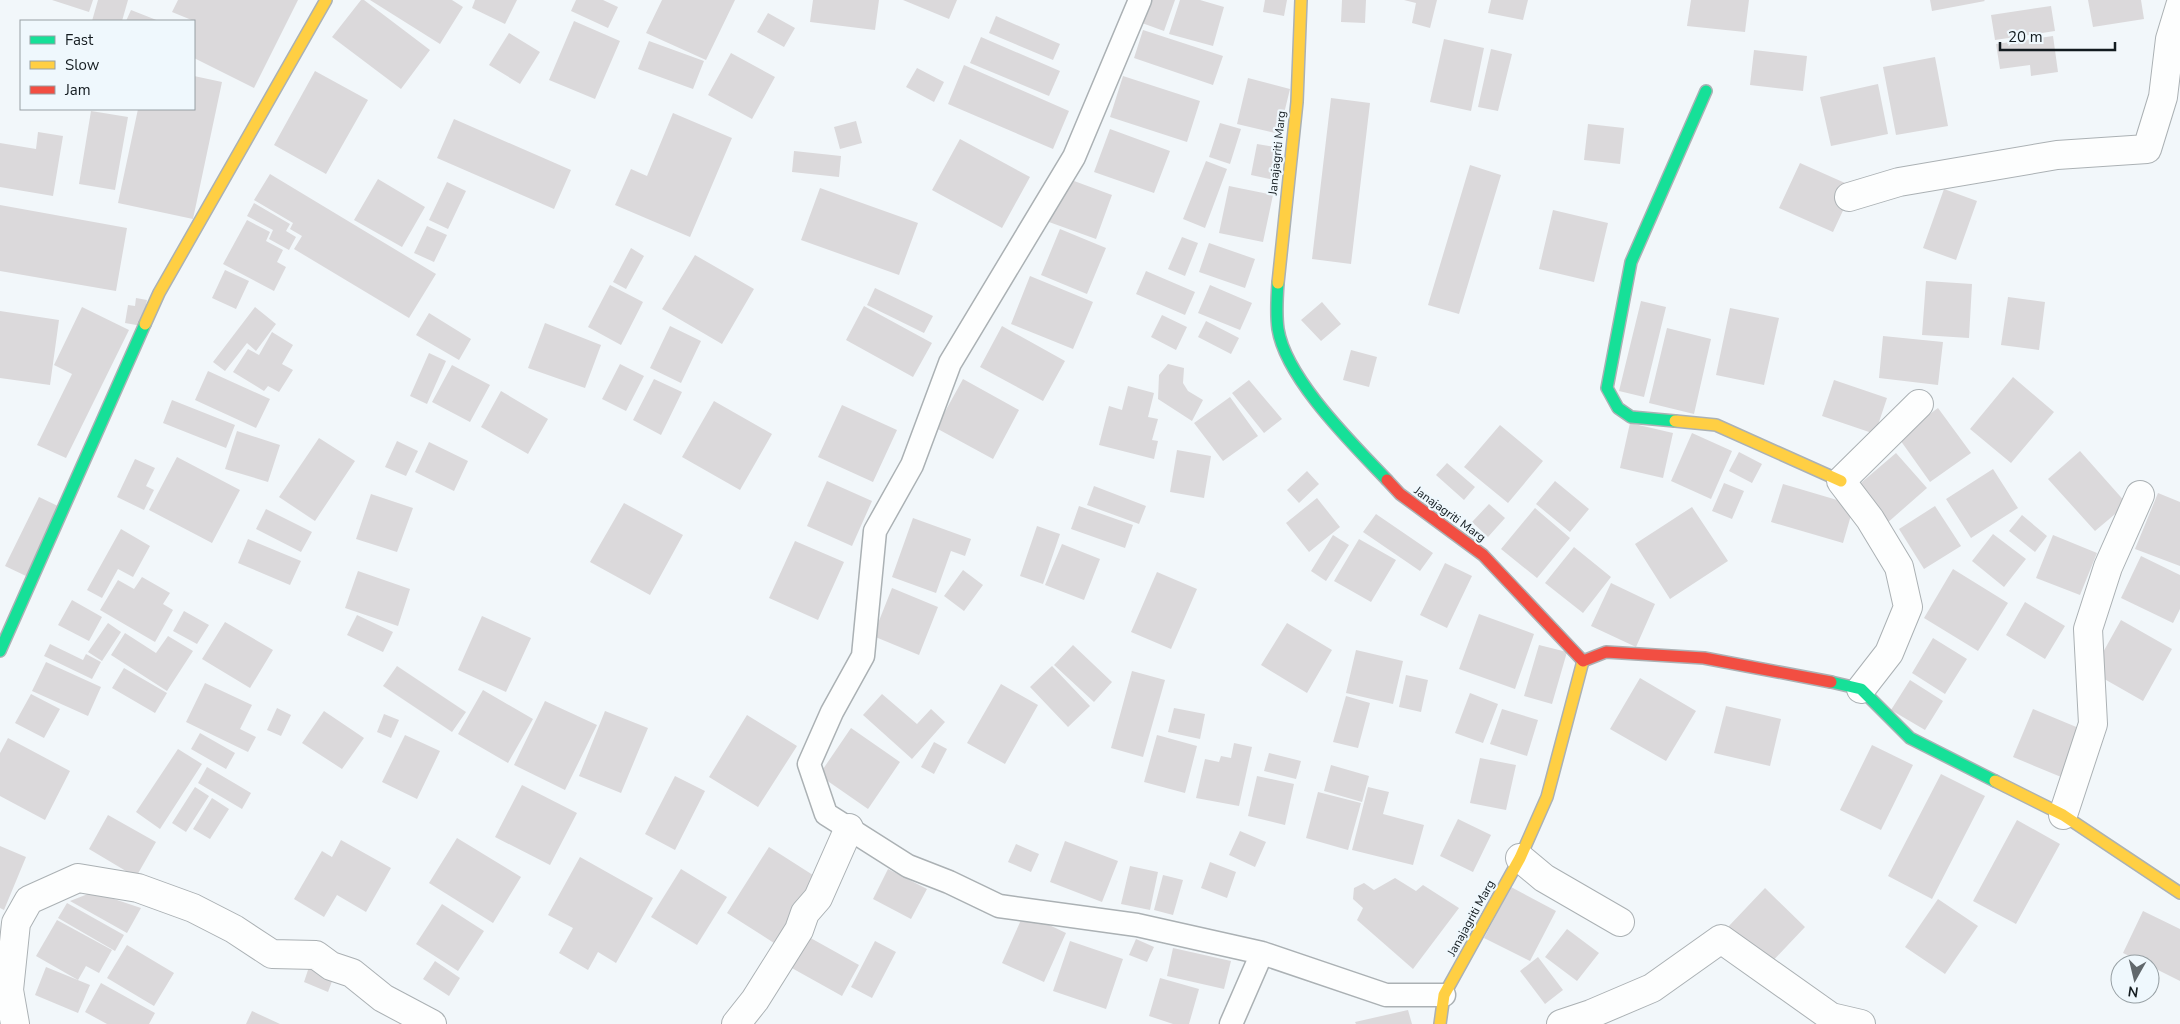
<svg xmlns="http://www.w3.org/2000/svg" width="2180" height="1024" viewBox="0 0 2180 1024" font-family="'Nunito Sans',sans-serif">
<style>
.building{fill:#dbd9db}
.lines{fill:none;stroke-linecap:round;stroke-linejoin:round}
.lane-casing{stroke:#abb1b4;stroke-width:25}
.street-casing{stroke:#abb1b4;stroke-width:30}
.fast-casing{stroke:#abb1b4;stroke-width:14}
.slow-casing{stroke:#abb1b4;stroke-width:14}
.jam-casing{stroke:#abb1b4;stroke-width:14}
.lane{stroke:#fdfefe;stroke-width:22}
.street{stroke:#fdfefe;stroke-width:28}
.fast{stroke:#16e098;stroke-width:11}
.slow{stroke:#ffcf43;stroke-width:11}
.jam{stroke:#f24e42;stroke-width:11}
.labels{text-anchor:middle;stroke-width:4.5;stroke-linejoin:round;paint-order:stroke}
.street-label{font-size:12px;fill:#131b1f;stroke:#eff8fd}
</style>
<rect width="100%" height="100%" fill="#f2f7fa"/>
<!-- building -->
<path class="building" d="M52,0H93L89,12Z
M98,0H128L122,21H92Z
M178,0H298L254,88L194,58V21L172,12Z
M361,0H364L430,50L401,89L332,37Z
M370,0H452L463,7L440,44Z
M475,0H517L505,24L472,8Z
M576,0H603L618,7L608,28L571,11Z
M662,0H735L706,60L646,33Z
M813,0H879L875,30L810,22Z
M903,0H957L949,19Z
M1151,0H1175L1164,31L1142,23Z
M1180,0H1200L1224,7L1213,46L1169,34Z
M1265,0H1287L1284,16L1263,12Z
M1342,0H1366L1365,23L1341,22Z
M1404,0H1437L1430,28L1412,23L1416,3Z
M1491,0H1528L1523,20L1488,13Z
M1691,0H1749L1745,32L1687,26Z
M1930,0H1984L1985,1L1932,11Z
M2088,0H2141L2144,19L2093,27Z
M2051,6L2055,31L1995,40L1991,15Z
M131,10L159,21H126Z
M768,13L795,28L784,47L757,32Z
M996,16L1060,44L1053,60L989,33Z
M574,21L620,41L595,99L549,80Z
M1143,30L1223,56L1213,85L1134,58Z
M509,33L540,52L520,84L489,65Z
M2053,36L2058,72L2031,76L2030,65L2000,69L1996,44Z
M981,37L1060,71L1049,96L970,63Z
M1444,39L1484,48L1471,111L1430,102Z
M649,41L704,61L693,89L638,69Z
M1491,49L1512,54L1498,111L1478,107Z
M1754,50L1807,56L1803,91L1750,85Z
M731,53L775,77L752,119L708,95Z
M1935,57L1948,126L1896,135L1883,67Z
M964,65L1069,111L1053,149L948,104Z
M917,68L944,82L934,102L906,87Z
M315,71L368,100L326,174L274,145Z
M194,76L222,82L193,219L118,203L138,109H194Z
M1123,76L1200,101L1187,142L1110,117Z
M1248,78L1290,89L1279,134L1237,124Z
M1878,84L1888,134L1831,146L1820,97Z
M1331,98L1370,103L1351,264L1312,259Z
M91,111L128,117L115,190L79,184Z
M673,113L732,138L690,237L615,205L631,169L647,176Z
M454,119L571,170L554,209L437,158Z
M856,121L862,143L840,149L834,127Z
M1220,123L1241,129L1230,164L1209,157Z
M1588,124L1624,128L1620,164L1584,160Z
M1110,129L1170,151L1154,193L1094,172Z
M38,132L63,136L53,196L0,187V143L36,149Z
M960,139L1030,177L1002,228L932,190Z
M1257,144L1282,148L1275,180L1251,175Z
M794,151L841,156L839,177L792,172Z
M1206,161L1227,169L1205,228L1183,219Z
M1800,163L1854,187L1833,232L1779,208Z
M1470,165L1501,175L1459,314L1428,305Z
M270,174L436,274L409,318L294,249L302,236L290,229L293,223L254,200Z
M1066,178L1112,195L1096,239L1049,222Z
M378,179L425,207L402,247L354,220Z
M447,182L466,191L448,229L429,220Z
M1229,186L1273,195L1263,242L1219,233Z
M820,188L918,223L899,275L801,240Z
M1944,189L1977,201L1956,260L1923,248Z
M254,203L290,224L286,231L296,237L289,250L269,239L273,230L247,216Z
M0,205L127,228L116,291L0,271Z
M1553,210L1608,223L1594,282L1539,269Z
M247,220L270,232L266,241L283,250L277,262L286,267L274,291L223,264Z
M427,226L447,235L434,262L414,253Z
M1060,229L1106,248L1087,294L1041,275Z
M1182,237L1198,243L1185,276L1168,269Z
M1209,243L1255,259L1245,288L1199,272Z
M631,248L644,256L626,289L613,282Z
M695,255L754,289L722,344L662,309Z
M225,270L249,281L236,309L212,298Z
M1146,271L1195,292L1185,315L1136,294Z
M1030,276L1093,302L1073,349L1011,324Z
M1926,281L1972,284L1969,338L1922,335Z
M610,285L643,302L621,345L588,327Z
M1210,285L1252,303L1240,330L1198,313Z
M875,288L933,316L924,333L867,305Z
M2008,297L2045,302L2039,350L2001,345Z
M136,298L147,300L142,326L125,323L128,305L135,306Z
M1641,301L1666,307L1644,397L1619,391Z
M1322,302L1341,324L1321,341L1301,320Z
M864,306L932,343L913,377L846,340Z
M82,307L129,330L66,458L37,445L72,374L54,365Z
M255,307L276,324L256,351L247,343L225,371L213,362Z
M1730,308L1779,318L1764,385L1716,375Z
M0,311L59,320L50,385L0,378Z
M429,313L471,339L459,360L416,335Z
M1162,315L1187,327L1176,350L1151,337Z
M1206,321L1239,338L1231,354L1198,337Z
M545,323L601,345L585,388L528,368Z
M670,326L701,341L681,383L650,368Z
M1002,326L1065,361L1043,401L980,367Z
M1667,328L1711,339L1694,414L1649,403Z
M272,332L293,345L282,364L293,370L279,392L268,386L264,391L233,372L248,349L259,355Z
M1883,336L1943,342L1938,385L1879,378Z
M1351,350L1377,357L1369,387L1343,380Z
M429,353L446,361L427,404L410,396Z
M620,364L644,376L626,411L602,399Z
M1168,364L1184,368L1183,383L1188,391L1203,400L1192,421L1158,399L1159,375Z
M452,365L490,385L470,422L432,402Z
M208,371L270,399L256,428L195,400Z
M2013,377L2054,412L2011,463L1970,429Z
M654,379L682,392L661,435L633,420Z
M963,379L1019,410L993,459L936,428Z
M1249,380L1282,419L1264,433L1232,393Z
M1834,380L1887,398L1875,434L1822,416Z
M1128,386L1154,393L1148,417L1158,419L1152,440L1158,441L1154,459L1099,445L1109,406L1122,410Z
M501,391L548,419L528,454L481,427Z
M1230,397L1258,436L1223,461L1194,423Z
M172,400L235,425L226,448L163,423Z
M714,401L772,434L740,490L682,457Z
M842,405L897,430L873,482L818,457Z
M1938,408L1971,453L1930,482L1898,437Z
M1630,423L1673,433L1663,478L1620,468Z
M1500,425L1543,461L1508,503L1464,467Z
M237,431L280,445L268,482L225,469Z
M1692,433L1732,451L1711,499L1671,481Z
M319,438L355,461L315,521L279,497Z
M397,441L418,451L406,476L385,467Z
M429,442L468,461L454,491L415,472Z
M1177,450L1211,456L1204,498L1170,492Z
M2080,451L2127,504L2095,531L2048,479Z
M1739,452L1762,464L1752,483L1729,471Z
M1896,453L1927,488L1886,524L1855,488Z
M177,457L240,490L212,543L149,510Z
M135,459L155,468L146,486L154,490L144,510L117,497Z
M1447,463L1475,487L1464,500L1436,475Z
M1993,469L2018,508L1971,538L1946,499Z
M1307,471L1319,484L1299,503L1287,490Z
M827,481L872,501L852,546L807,526Z
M1555,481L1589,509L1570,532L1536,504Z
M1724,483L1744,491L1732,519L1712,511Z
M1783,484L1854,505L1843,543L1771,522Z
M1094,486L1146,506L1139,524L1087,505Z
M2158,493L2180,502V566L2135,549Z
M371,494L413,508L397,552L356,539Z
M39,497L60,507L26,576L5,566Z
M1317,498L1340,527L1309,552L1286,523Z
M624,503L683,535L650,595L590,562Z
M1489,504L1505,518L1488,537L1472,522Z
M1079,506L1133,525L1125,548L1071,529Z
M1935,506L1961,546L1924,569L1899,529Z
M1692,507L1728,561L1670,599L1635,544Z
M1535,508L1570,538L1537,578L1501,549Z
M266,509L312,532L301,552L256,529Z
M1376,514L1433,553L1420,571L1363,532Z
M2022,515L2047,536L2035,552L2009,531Z
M913,518L971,539L965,556L951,551L936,593L892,577Z
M1037,526L1060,534L1043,584L1020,576Z
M121,529L150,546L133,577L118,569L102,598L87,590Z
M1993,534L2026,559L2004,587L1972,561Z
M1333,535L1349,545L1326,581L1311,571Z
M2053,535L2097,553L2080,595L2036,578Z
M248,539L301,561L290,585L238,563Z
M1359,539L1396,560L1371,602L1334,581Z
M795,541L844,562L818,620L769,598Z
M1062,544L1100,559L1084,600L1045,585Z
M1574,547L1611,577L1583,613L1545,583Z
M2141,556L2180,575V609L2173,623L2121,598Z
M1445,563L1472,576L1447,628L1420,615Z
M1953,569L2008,603L1978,651L1924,618Z
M963,570L983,585L964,611L944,596Z
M358,571L410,589L398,626L345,608Z
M1157,572L1197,589L1171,649L1131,632Z
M142,577L170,593L163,604L173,610L155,642L100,610L118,580L134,589Z
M1611,583L1655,604L1636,647L1591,626Z
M892,588L938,607L919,655L873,636Z
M72,600L102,617L89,641L58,625Z
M2025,602L2065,626L2045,659L2006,635Z
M184,611L209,625L197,644L173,631Z
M1479,614L1534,634L1515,689L1459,669Z
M357,615L393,632L383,652L347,635Z
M482,616L531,638L506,692L458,670Z
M2121,620L2172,649L2143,701L2092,672Z
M225,622L273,650L250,688L202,659Z
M108,623L121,632L102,661L88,652Z
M1287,623L1332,650L1307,693L1261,665Z
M125,633L156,653L168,636L193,651L167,691L111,655Z
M1933,638L1967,659L1945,694L1912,673Z
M50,644L83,660L86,654L101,662L92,679L44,656Z
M1073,645L1112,682L1094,702L1054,665Z
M1539,645L1567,652L1552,704L1524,696Z
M1356,650L1403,661L1393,704L1346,693Z
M46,662L101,687L88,716L32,691Z
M397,666L466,712L452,732L383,686Z
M1052,666L1090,706L1068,727L1030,687Z
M124,668L167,693L155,713L112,688Z
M1132,671L1165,680L1143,757L1111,748Z
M1406,675L1428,680L1421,712L1399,707Z
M1640,678L1696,711L1666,761L1610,729Z
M1910,680L1943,701L1925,730L1891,710Z
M205,683L252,705L240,729L256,737L248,752L186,722Z
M1001,684L1038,705L1005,764L967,743Z
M483,690L533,719L508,763L458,734Z
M1470,693L1498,704L1483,743L1455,733Z
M31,694L60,709L44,738L15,723Z
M882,694L917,724L931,709L945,722L912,759L863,715Z
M1346,696L1370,703L1358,748L1333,742Z
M545,701L597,725L565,790L514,765Z
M1726,706L1781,719L1770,766L1714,753Z
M277,708L291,715L281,736L267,730Z
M1174,708L1205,714L1200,739L1168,732Z
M1502,709L1538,720L1527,756L1490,744Z
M2033,709L2086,731L2066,779L2013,757Z
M324,711L364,738L342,769L302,743Z
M605,711L648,728L621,793L579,776Z
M384,714L399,720L391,738L377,732Z
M747,715L797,746L758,807L709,777Z
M851,728L900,762L868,809L819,775Z
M200,733L235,753L226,769L191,749Z
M405,735L440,751L417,799L382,782Z
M1157,735L1197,746L1185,793L1144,782Z
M8,738L70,771L45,820L0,796V753Z
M934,742L947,749L934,774L921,767Z
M1234,743L1252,747L1239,806L1196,798L1205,759L1219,762L1221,756L1231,758Z
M1872,745L1913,765L1881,830L1840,810Z
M178,749L202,764L160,829L136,812Z
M1269,753L1301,761L1296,779L1264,771Z
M1480,758L1516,765L1506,810L1470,803Z
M1331,765L1369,776L1362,802L1324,791Z
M207,767L251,793L242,809L198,783Z
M1941,774L1985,796L1932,899L1888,876Z
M675,776L705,791L675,850L645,834Z
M1257,776L1294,784L1285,825L1248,816Z
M522,785L577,813L550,865L495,837Z
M195,787L209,796L186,832L172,823Z
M1368,787L1389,792L1383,814L1424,825L1413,865L1352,850Z
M1318,792L1361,803L1348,850L1306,838Z
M212,798L229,809L210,839L193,829Z
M108,815L156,842L136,877L89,849Z
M1458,819L1491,835L1473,872L1440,856Z
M2017,820L2060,844L2016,924L1973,901Z
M1240,831L1266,842L1255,867L1229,855Z
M457,838L521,877L493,923L429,883Z
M341,840L391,868L366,912L337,895L324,917L294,899L322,851L332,857Z
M1065,841L1118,861L1102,902L1050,882Z
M1016,844L1039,854L1031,872L1008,862Z
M0,846L26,857L4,910L0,908Z
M769,847L816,877L774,943L727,913Z
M580,857L653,898L616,963L598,952L588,970L559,953L573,928L548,915Z
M1210,862L1236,872L1227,898L1201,888Z
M1130,866L1158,872L1150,910L1121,904Z
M681,869L727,897L697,945L651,917Z
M888,869L927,889L911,919L873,899Z
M1163,875L1183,880L1173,915L1154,910Z
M1395,878L1416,891L1423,885L1459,908L1413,969L1357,920L1363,908L1353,899L1354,888L1364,883L1374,890Z
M1511,887L1556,911L1530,961L1484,938Z
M1765,888L1805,927L1768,966L1728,927Z
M93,892L141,908L127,933L70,901Z
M1938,899L1978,926L1945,974L1905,947Z
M67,903L124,935L115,951L58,918Z
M442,904L484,931L458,971L416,944Z
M2143,911L2180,929V981L2150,966V964H2146L2123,953Z
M1024,913L1066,933L1044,982L1002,963Z
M57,920L112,950L99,973L86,966L78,980L36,956Z
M1567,929L1599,953L1577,981L1545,957Z
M807,936L859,965L842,996L790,967Z
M1136,939L1154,947L1147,962L1129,955Z
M875,941L896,952L872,998L851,987Z
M1070,941L1123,959L1106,1009L1053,991Z
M127,945L174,973L154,1006L107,978Z
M1173,948L1231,961L1224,989L1167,976Z
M1538,957L1563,990L1545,1004L1520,971Z
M435,961L460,978L449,996L423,979Z
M46,967L90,985L78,1013L35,995Z
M309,967L334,976L328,992L304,982Z
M1160,978L1199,989L1189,1024H1173L1149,1016Z
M101,983L155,1013L149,1024H107L85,1012Z
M1408,1010L1412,1024H1356L1355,1022Z
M252,1011L280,1024H246Z"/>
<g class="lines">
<!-- lane casing -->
<g class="lane-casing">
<path id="lane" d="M1140,0L1074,157L950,363L912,465L875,531L863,656L832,712L809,764L826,814L908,866L949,882L999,906L1137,925L1262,953L1386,995H1444
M1231,1024L1262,953"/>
</g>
<!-- street casing -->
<g class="street-casing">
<path id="street" d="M1849,197L1899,182L2057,155L2147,149L2163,97L2170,39L2180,6
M1861,689L1889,653L1908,607L1899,567L1870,519L1841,481L1919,404
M2063,815L2093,724L2088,629L2108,567L2140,495
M1520,858L1544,878L1620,922
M15,1024L9,990L16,923L29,900L78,878L138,888L193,908L234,929L272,954L316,955L331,966L352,973L383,998L432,1024
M736,1024L755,1000L799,930L805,913L818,898L849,828
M1561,1024L1591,1014L1652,988L1721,939L1831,1017L1861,1024"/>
</g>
<!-- fast casing -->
<g class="fast-casing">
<path id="fast" d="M1278,283C1277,297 1276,315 1278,329C1286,379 1353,444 1387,480
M1675,421L1631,417L1618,408L1607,388L1631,262L1706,91
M0,651L145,324
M1831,682L1861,689L1910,738L1995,781"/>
</g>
<!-- slow casing -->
<g class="slow-casing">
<path id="slow" d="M1278,283L1297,102L1301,0
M145,324L159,293L326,0
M1675,421L1716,425L1841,481
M1995,781L2063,815L2180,893
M1440,1024L1444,995L1520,858L1547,797L1583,661"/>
</g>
<!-- jam casing -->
<g class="jam-casing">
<path id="jam" d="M1387,480L1400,494L1483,555L1583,661
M1583,661L1606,652L1704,658L1831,682"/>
</g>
<!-- lane -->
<use href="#lane" class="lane"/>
<!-- street -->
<use href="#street" class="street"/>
<!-- fast -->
<use href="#fast" class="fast"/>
<!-- slow -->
<use href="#slow" class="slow"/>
<!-- jam -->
<use href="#jam" class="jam"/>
</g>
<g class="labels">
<!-- street labels -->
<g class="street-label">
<text transform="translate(1277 153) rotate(-84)" y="4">Janajagriti Marg</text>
<text transform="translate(1450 514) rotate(36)" y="4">Janajagriti Marg</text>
<text transform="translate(1471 918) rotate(-61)" y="4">Janajagriti Marg</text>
</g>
</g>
<!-- legend -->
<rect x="20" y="20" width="175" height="90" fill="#eff8fd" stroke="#97a0a4"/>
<rect x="30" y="36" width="25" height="8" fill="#16e098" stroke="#97a0a4"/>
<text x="65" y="45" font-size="15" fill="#131b1f">Fast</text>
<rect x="30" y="61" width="25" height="8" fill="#ffcf43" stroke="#97a0a4"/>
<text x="65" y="70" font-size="15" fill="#131b1f">Slow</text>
<rect x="30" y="86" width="25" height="8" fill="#f24e42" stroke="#97a0a4"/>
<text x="65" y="95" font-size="15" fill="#131b1f">Jam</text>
<!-- north arrow -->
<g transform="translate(2135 979) rotate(188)"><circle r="24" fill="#eff8fd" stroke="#97a0a4"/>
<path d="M0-4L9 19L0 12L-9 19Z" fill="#61686c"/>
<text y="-8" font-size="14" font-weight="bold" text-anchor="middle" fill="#131b1f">N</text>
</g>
<!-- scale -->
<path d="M2000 42v8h115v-8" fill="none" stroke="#131b1f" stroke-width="2.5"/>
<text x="2008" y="42" font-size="15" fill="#131b1f" stroke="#eff8fd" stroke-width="4" paint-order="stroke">20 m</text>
</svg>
